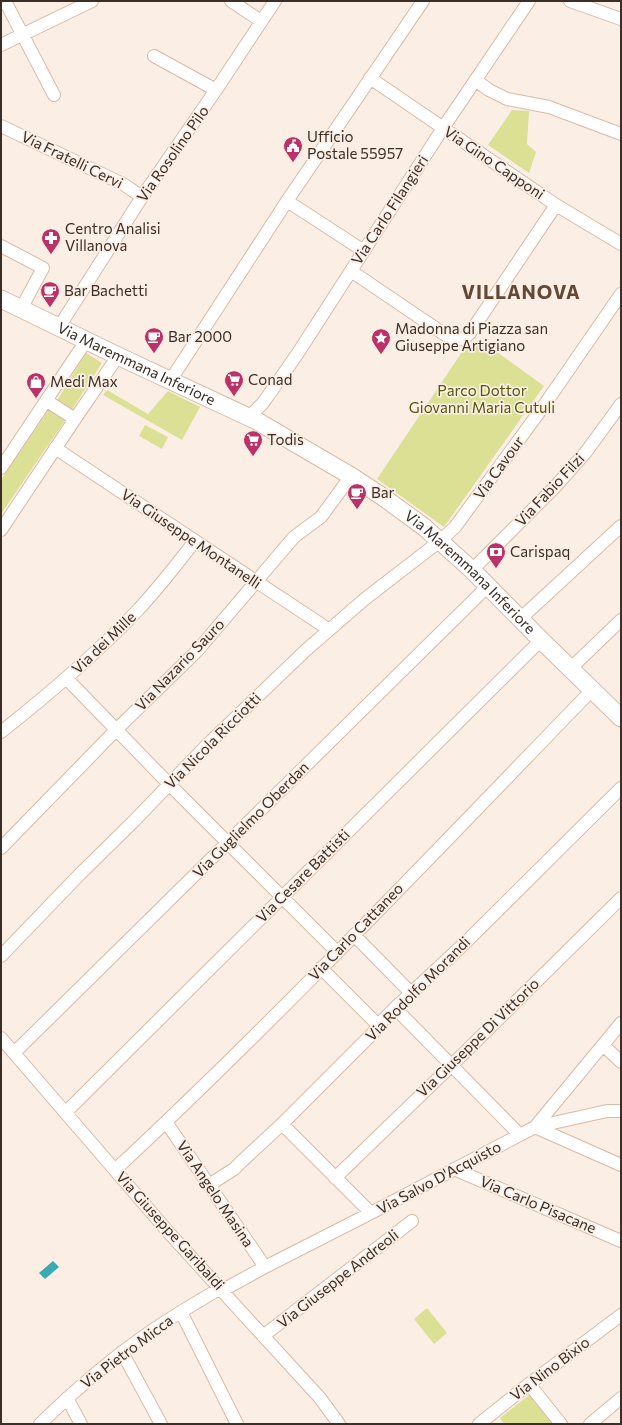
<svg xmlns="http://www.w3.org/2000/svg" width="622" height="1425" viewBox="0 0 622 1425" font-family="Commissioner,sans-serif">
<style>
.green{fill:#dce095}
.water{fill:#39aab2}
.lines{fill:none;stroke-linecap:round;stroke-linejoin:round}
.minor-casing{stroke:#dabaa5;stroke-width:14}
.secondary-casing{stroke:#dabaa5;stroke-width:19}
.minor{stroke:#fff;stroke-width:12}
.secondary{stroke:#fff;stroke-width:17}
.labels{text-anchor:middle;stroke-width:3.5;stroke-linejoin:round;paint-order:stroke}
.poi-label{font-size:15px;fill:#3b2e26;stroke:#fbeee5;text-anchor:start}
.street-label{font-size:15px;fill:#3b2e26;stroke:#fbeee5}
.park-label{font-size:15px;fill:#545506;stroke:#fbeee5}
.district-label{font-size:19px;font-weight:bold;letter-spacing:1px;fill:#634836;stroke:#fbeee5}
</style>
<rect width="100%" height="100%" fill="#fbeee5"/>
<!-- green -->
<path class="green" d="M512,110L529,111L527,144L536,152L529,173L488,145Z
M479,339L544,386L444,527L377,479L464,349L475,344Z
M86,353L102,363L71,411L56,402Z
M107,390L148,414L168,391L200,407L182,440L103,395Z
M50,408L66,419L1,514V480Z
M145,425L168,437L162,449L139,436Z
M427,1308L447,1333L434,1344L414,1319Z
M533,1392L558,1424H504L500,1418Z"/>
<!-- water -->
<path class="water" d="M53,1261L59,1267L45,1279L39,1273Z"/>
<g class="lines">
<!-- minor casing -->
<g class="minor-casing">
<path id="minor" d="M5,1L54,95
M231,1L261,21
M570,1L621,19
M1,45L92,1
M154,56L216,90
M370,78L556,205L621,244
M475,80L489,90L507,99L549,107L621,134
M1,126L123,184L142,197
M287,201L364,251
M1,246L43,268L21,309
M351,271L450,338C458,342 464,339 470,333L556,205
M59,327L142,197L216,90L275,1
M170,381L287,201L423,1
M47,401L75,419
M249,417L263,403L298,353L443,128L529,1
M55,448L328,629
M1,468L86,341
M1,530L75,419L118,356
M472,570L554,488L586,452L621,404
M520,619L621,526
M570,669L621,620
M67,679L169,784L337,952
M1,732C49,694 95,655 137,611C158,589 176,565 195,541
M1,848L116,730L197,651L294,537L321,517L351,476
M354,935L410,992
M1,956L79,875L134,821L208,744L306,650L366,598L440,541L455,527L543,407L621,294
M321,968L378,1025
M395,1008L520,1135
M1,1038L170,1234L320,1398L339,1424
M603,1045L621,1062
M14,1053L488,586
M66,1112L541,640
M166,1122L265,1267
M282,1124L371,1213
M535,1127L621,1165
M535,1127L607,1111H621
M454,1169L621,1241
M115,1170C280,1016 435,852 592,690
M335,1178L452,1065L621,898
M209,1185L234,1169L241,1162L282,1124L373,1033L378,1025L395,1008L466,942L621,788
M223,1290L265,1267L371,1213L535,1127L621,1023
M181,1312L237,1424
M263,1336L412,1221
M122,1352L161,1424
M529,1384L561,1424
M67,1398L81,1424
M40,1424C74,1391 111,1359 150,1332C173,1316 197,1302 221,1288
M479,1424L529,1384L621,1315
M590,1424L621,1398"/>
</g>
<!-- secondary casing -->
<g class="secondary-casing">
<g id="secondary">
<path id="s1" d="M1,299L118,356L257,421L351,476L383,497L424,527L472,570L541,640L621,718"/>
</g>
</g>
<!-- minor -->
<use href="#minor" class="minor"/>
<!-- secondary -->
<use href="#secondary" class="secondary"/>
</g>
<!-- icons -->
<defs>
<g id="civic-pin" transform="scale(1)"><path d="M0 17L-7.5 6A9.5 9.5 0 1 1 7.5 6Z" fill="#bc3167" stroke="#fbeee5"/><path d="M-.6-6.5H3V-4.5H.6V-3L4-1V1h2V6H-6V1h2V-1L-.6-3ZM-1.2 2.5V6h2.4V2.5Z" fill="#fff"/></g>
<g id="pharmacy-pin" transform="scale(1)"><path d="M0 17L-7.5 6A9.5 9.5 0 1 1 7.5 6Z" fill="#bc3167" stroke="#fbeee5"/><path d="M-2-6h4v4h4v4h-4v4h-4v-4h-4v-4h4Z" fill="#fff"/></g>
<g id="cafe-pin" transform="scale(1)"><path d="M0 17L-7.5 6A9.5 9.5 0 1 1 7.5 6Z" fill="#bc3167" stroke="#fbeee5"/><path d="M-5.5-4.5H6V0H3Q3 3.5 0 3.5H-2.5Q-5.5 3.5-5.5 0ZM3-3.2v2h1.7v-2ZM-6 4.5H4V6H-6Z" fill="#fff"/></g>
<g id="sight-pin" transform="scale(1)"><path d="M0 17L-7.5 6A9.5 9.5 0 1 1 7.5 6Z" fill="#bc3167" stroke="#fbeee5"/><path d="M0-6L1.8-2.2L6-1.7L2.9 1.2L3.7 5.4L0 3.3L-3.7 5.4L-2.9 1.2L-6-1.7L-1.8-2.2Z" fill="#fff"/></g>
<g id="supermarket-pin" transform="scale(1)"><path d="M0 17L-7.5 6A9.5 9.5 0 1 1 7.5 6Z" fill="#bc3167" stroke="#fbeee5"/><path d="M-6-5.5h2.5l.6 2H6L4.5 2H-2.5L-4.4-4H-6ZM-1.5 3.2a1.3 1.3 0 1 0 .1 0ZM3 3.2a1.3 1.3 0 1 0 .1 0Z" fill="#fff"/></g>
<g id="shop-pin" transform="scale(1)"><path d="M0 17L-7.5 6A9.5 9.5 0 1 1 7.5 6Z" fill="#bc3167" stroke="#fbeee5"/><path d="M-5-2.5h2.3a2.7 3.5 0 0 1 5.4 0H5L5.5 6h-11ZM-1.5-2.5h3a1.5 2.3 0 0 0-3 0Z" fill="#fff"/></g>
<g id="bank-pin" transform="scale(1)"><path d="M0 17L-7.5 6A9.5 9.5 0 1 1 7.5 6Z" fill="#bc3167" stroke="#fbeee5"/><path d="M-6-4H6V4H-6ZM0-2.3a2.3 2.3 0 1 0 0 4.6a2.3 2.3 0 1 0 0-4.6Z" fill="#fff"/></g>
</defs>
<g fill-rule="evenodd">
<use href="#civic-pin" x="293" y="146"/>
<use href="#pharmacy-pin" x="51" y="238"/>
<use href="#cafe-pin" x="50" y="291"/>
<use href="#cafe-pin" x="154" y="337"/>
<use href="#sight-pin" x="381" y="338"/>
<use href="#supermarket-pin" x="234" y="380"/>
<use href="#shop-pin" x="36" y="382"/>
<use href="#supermarket-pin" x="253" y="440"/>
<use href="#cafe-pin" x="357" y="493"/>
<use href="#bank-pin" x="496" y="552"/>
</g>
<g class="labels">
<!-- poi labels -->
<g class="poi-label">
<text x="307" y="142">Ufficio<tspan x="307" dy="17">Postale 55957</tspan></text>
<text x="65" y="234">Centro Analisi<tspan x="65" dy="17">Villanova</tspan></text>
<text x="64" y="296">Bar Bachetti</text>
<text x="395" y="334">Madonna di Piazza san<tspan x="395" dy="17">Giuseppe Artigiano</tspan></text>
<text x="168" y="342">Bar 2000</text>
<text x="248" y="385">Conad</text>
<text x="50" y="387">Medi Max</text>
<text x="267" y="445">Todis</text>
<text x="371" y="498">Bar</text>
<text x="510" y="557">Carispaq</text>
</g>
<!-- street labels -->
<g class="street-label">
<text transform="translate(173 154) rotate(-55)" y="5">Via Rosolino Pilo</text>
<text transform="translate(72 160) rotate(26)" y="5">Via Fratelli Cervi</text>
<text transform="translate(494 163) rotate(34)" y="5">Via Gino Capponi</text>
<text transform="translate(390 210) rotate(-57)" y="5">Via Carlo Filangieri</text>
<text dy="5" stroke="none"><textPath href="#s1" startOffset="150">Via Maremmana Inferiore</textPath></text>
<text transform="translate(499 468) rotate(-54)" y="5">Via Cavour</text>
<text transform="translate(550 490) rotate(-47)" y="5">Via Fabio Filzi</text>
<text transform="translate(191 539) rotate(34)" y="5">Via Giuseppe Montanelli</text>
<text dy="5" stroke="none"><textPath href="#s1" startOffset="546">Via Maremmana Inferiore</textPath></text>
<text transform="translate(104 643) rotate(-44)" y="5">Via dei Mille</text>
<text transform="translate(180 665) rotate(-46)" y="5">Via Nazario Sauro</text>
<text transform="translate(213 741) rotate(-45)" y="5">Via Nicola Ricciotti</text>
<text transform="translate(251 820) rotate(-45)" y="5">Via Guglielmo Oberdan</text>
<text transform="translate(303 876) rotate(-45)" y="5">Via Cesare Battisti</text>
<text transform="translate(356 932) rotate(-46)" y="5">Via Carlo Cattaneo</text>
<text transform="translate(418 989) rotate(-45)" y="5">Via Rodolfo Morandi</text>
<text transform="translate(478 1038) rotate(-44)" y="5">Via Giuseppe Di Vittorio</text>
<text transform="translate(439 1178) rotate(-28)" y="5">Via Salvo D'Acquisto</text>
<text transform="translate(215 1194) rotate(56)" y="5">Via Angelo Masina</text>
<text transform="translate(538 1205) rotate(23)" y="5">Via Carlo Pisacane</text>
<text transform="translate(170 1231) rotate(48)" y="5">Via Giuseppe Garibaldi</text>
<text transform="translate(338 1279) rotate(-38)" y="5">Via Giuseppe Andreoli</text>
<text transform="translate(127 1352) rotate(-37)" y="5">Via Pietro Micca</text>
<text transform="translate(550 1369) rotate(-37)" y="5">Via Nino Bixio</text>
</g>
<!-- park labels -->
<g class="park-label">
<text x="482" y="396">Parco Dottor<tspan x="482" dy="17">Giovanni Maria Cutuli</tspan></text>
</g>
<!-- district labels -->
<g class="district-label">
<text x="521" y="299">VILLANOVA</text>
</g>
</g>
<!-- border -->
<rect width="622" height="1425" fill="none" stroke="#3b2e26" stroke-width="4"/>
</svg>
